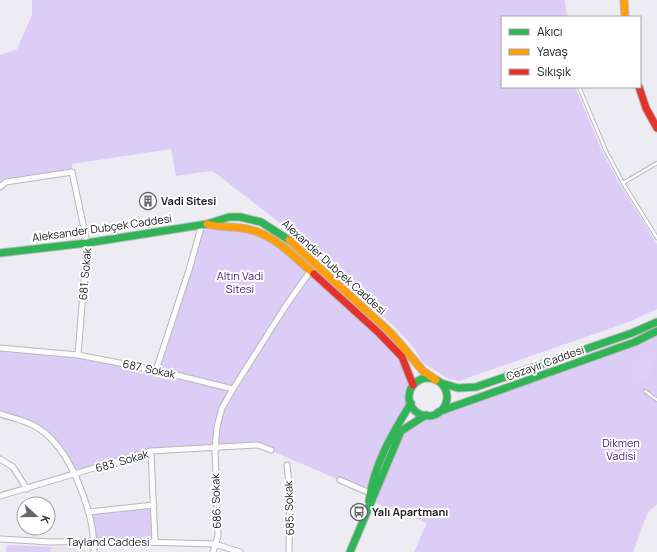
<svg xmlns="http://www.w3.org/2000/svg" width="657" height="552" viewBox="0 0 657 552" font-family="Manrope,sans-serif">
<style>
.built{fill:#e6e2f0}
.green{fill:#dccdf7}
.water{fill:#dcd0f6}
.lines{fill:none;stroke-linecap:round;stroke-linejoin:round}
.lane-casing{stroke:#b8b7bc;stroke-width:4.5}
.street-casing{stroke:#b8b7bc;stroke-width:7}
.fast-casing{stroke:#b8b7bc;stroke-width:9}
.slow-casing{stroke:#b8b7bc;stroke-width:9}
.jam-casing{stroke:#b8b7bc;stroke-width:9}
.path{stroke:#d8d7d9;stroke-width:1;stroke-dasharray:2 2;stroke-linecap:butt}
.lane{stroke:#fcfcfd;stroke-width:2.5}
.street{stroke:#fcfcfd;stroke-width:5}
.fast{stroke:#30b455;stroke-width:7}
.slow{stroke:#ff9f0a;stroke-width:7}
.jam{stroke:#e5322d;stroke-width:7}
.labels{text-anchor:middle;stroke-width:4;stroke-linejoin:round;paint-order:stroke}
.poi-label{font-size:11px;font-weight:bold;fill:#1d1c21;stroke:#fff;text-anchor:start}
.street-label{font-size:11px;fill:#1d1c21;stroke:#fff}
.park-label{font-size:11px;fill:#4c207e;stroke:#fff}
</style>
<rect width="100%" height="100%" fill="#edecf2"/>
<!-- built -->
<path class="built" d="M7,545L83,548L86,552H6Z"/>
<!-- green -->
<path class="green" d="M32,0H565L567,17H502V87H575L602,151L619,183L657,244V309L629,322L473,376L460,381L449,379L422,362L414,348L396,328L280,223L218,175L211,171L176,176L171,149L72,164V172L0,184V55L17,49L32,15Z
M202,224L268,236L402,357L409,372L411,391L390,437L370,493L258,445L151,451L75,474L44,432L0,414V348L78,355L156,370Z
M657,331V504L648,512L633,552H414L427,523L371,501L401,431L426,415L437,413Z
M154,505L155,542H95L88,512Z
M7,545L51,547L50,552H6Z"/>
<!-- water -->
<path class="water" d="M646,351L655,355L654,367L645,381L633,384L629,378C630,368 636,356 646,351Z"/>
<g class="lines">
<!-- lane casing -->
<g class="lane-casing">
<path id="lane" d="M579,87L606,151L623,183L657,238
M623,183L657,163
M645,391L657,400"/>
</g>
<!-- street casing -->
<g class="street-casing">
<path id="street" d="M0,187L6,182L72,172L87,243L78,355
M0,348L78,355L156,370L233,389L222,408L217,427L215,449L218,536L213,552
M156,370L189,270L202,224
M233,389L285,307L311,270
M0,414C16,419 32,422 45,433C73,456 95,516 94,552
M151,451L155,542
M0,459L13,467L27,489
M287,465L290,494L289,552
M340,480L370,493
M0,496L151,451L258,445L271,450
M88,512L154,505
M0,539L51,542L106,541L215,544L240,552"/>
</g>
<!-- fast casing -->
<g class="fast-casing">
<path id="fast" d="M0,253L87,243L207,224L229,217H240L261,222L289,240
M409 397a19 19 0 1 1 38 0a19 19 0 1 1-38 0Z
M441,383L458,388L476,387L632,333L657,322
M438,412L635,342L657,331
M369,501C374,464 392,434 411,403
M350,552L401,431L426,415"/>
</g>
<!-- slow casing -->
<g class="slow-casing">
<path id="slow" d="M624,0L625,17
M207,224C220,228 234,226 247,229C274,234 294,257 314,274
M289,240L392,334L423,371L436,380"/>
</g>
<!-- jam casing -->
<g class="jam-casing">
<path id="jam" d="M639,87L646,108L657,128
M314,274L379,333L402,357L413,385"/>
</g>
<!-- path -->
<path class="path" d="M595,457L606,465L593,470L587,467V460Z
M606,465L657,458
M112,535L133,513"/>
<!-- lane -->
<use href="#lane" class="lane"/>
<!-- street -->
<use href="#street" class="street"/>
<!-- fast -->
<use href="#fast" class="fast"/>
<!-- slow -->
<use href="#slow" class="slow"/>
<!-- jam -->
<use href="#jam" class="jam"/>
</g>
<!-- icons -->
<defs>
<g id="building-ring" transform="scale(0.9)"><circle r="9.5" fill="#fff" stroke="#66656a" stroke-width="1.5"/><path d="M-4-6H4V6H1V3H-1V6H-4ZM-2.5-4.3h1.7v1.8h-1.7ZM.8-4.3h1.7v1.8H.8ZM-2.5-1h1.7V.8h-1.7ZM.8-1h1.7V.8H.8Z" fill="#66656a"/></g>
<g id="bus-ring" transform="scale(0.9)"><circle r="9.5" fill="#fff" stroke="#66656a" stroke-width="1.5"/><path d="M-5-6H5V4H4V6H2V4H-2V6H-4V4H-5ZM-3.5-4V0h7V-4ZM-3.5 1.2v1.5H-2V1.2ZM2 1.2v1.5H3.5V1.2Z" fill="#66656a"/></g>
</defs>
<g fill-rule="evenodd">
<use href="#building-ring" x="148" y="201"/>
<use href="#bus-ring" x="359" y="512"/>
</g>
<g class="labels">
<!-- poi labels -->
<g class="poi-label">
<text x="161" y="205">Vadi Sitesi</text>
<text x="372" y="516">Yalı Apartmanı</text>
</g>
<!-- street labels -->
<g class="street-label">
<text transform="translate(102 228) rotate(-8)" y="4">Aleksander Dubçek Caddesi</text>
<text transform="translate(334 267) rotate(42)" y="4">Alexander Dubçek Caddesi</text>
<text transform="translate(85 274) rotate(-85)" y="4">681. Sokak</text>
<text transform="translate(545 363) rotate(-20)" y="4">Cezayir Caddesi</text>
<text transform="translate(149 369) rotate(12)" y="4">687. Sokak</text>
<text transform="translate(122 461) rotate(-16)" y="4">683. Sokak</text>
<text transform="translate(216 501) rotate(-92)" y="4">686. Sokak</text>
<text transform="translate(289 508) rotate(-92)" y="4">685. Sokak</text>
<text x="108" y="546">Tayland Caddesi</text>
</g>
<!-- park labels -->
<g class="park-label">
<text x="240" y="280">Altın Vadi<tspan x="240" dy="13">Sitesi</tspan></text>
<text x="621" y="447">Dikmen<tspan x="621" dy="13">Vadisi</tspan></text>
</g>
</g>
<!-- legend -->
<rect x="501" y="16" width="140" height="72" fill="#ffffff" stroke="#a5a4a6"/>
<rect x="509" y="29" width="20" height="6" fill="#30b455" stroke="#a5a4a6"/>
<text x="537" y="36" font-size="12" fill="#1d1c21">Akıcı</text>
<rect x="509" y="49" width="20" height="6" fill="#ff9f0a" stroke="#a5a4a6"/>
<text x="537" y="56" font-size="12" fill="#1d1c21">Yavaş</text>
<rect x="509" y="69" width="20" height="6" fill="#e5322d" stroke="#a5a4a6"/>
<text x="537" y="76" font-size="12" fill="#1d1c21">Sıkışık</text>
<!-- north arrow -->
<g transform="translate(36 516) rotate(111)"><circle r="19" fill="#ffffff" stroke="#a5a4a6"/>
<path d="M0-3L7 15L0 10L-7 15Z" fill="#66656a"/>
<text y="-6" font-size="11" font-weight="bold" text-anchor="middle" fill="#1d1c21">K</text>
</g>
</svg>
